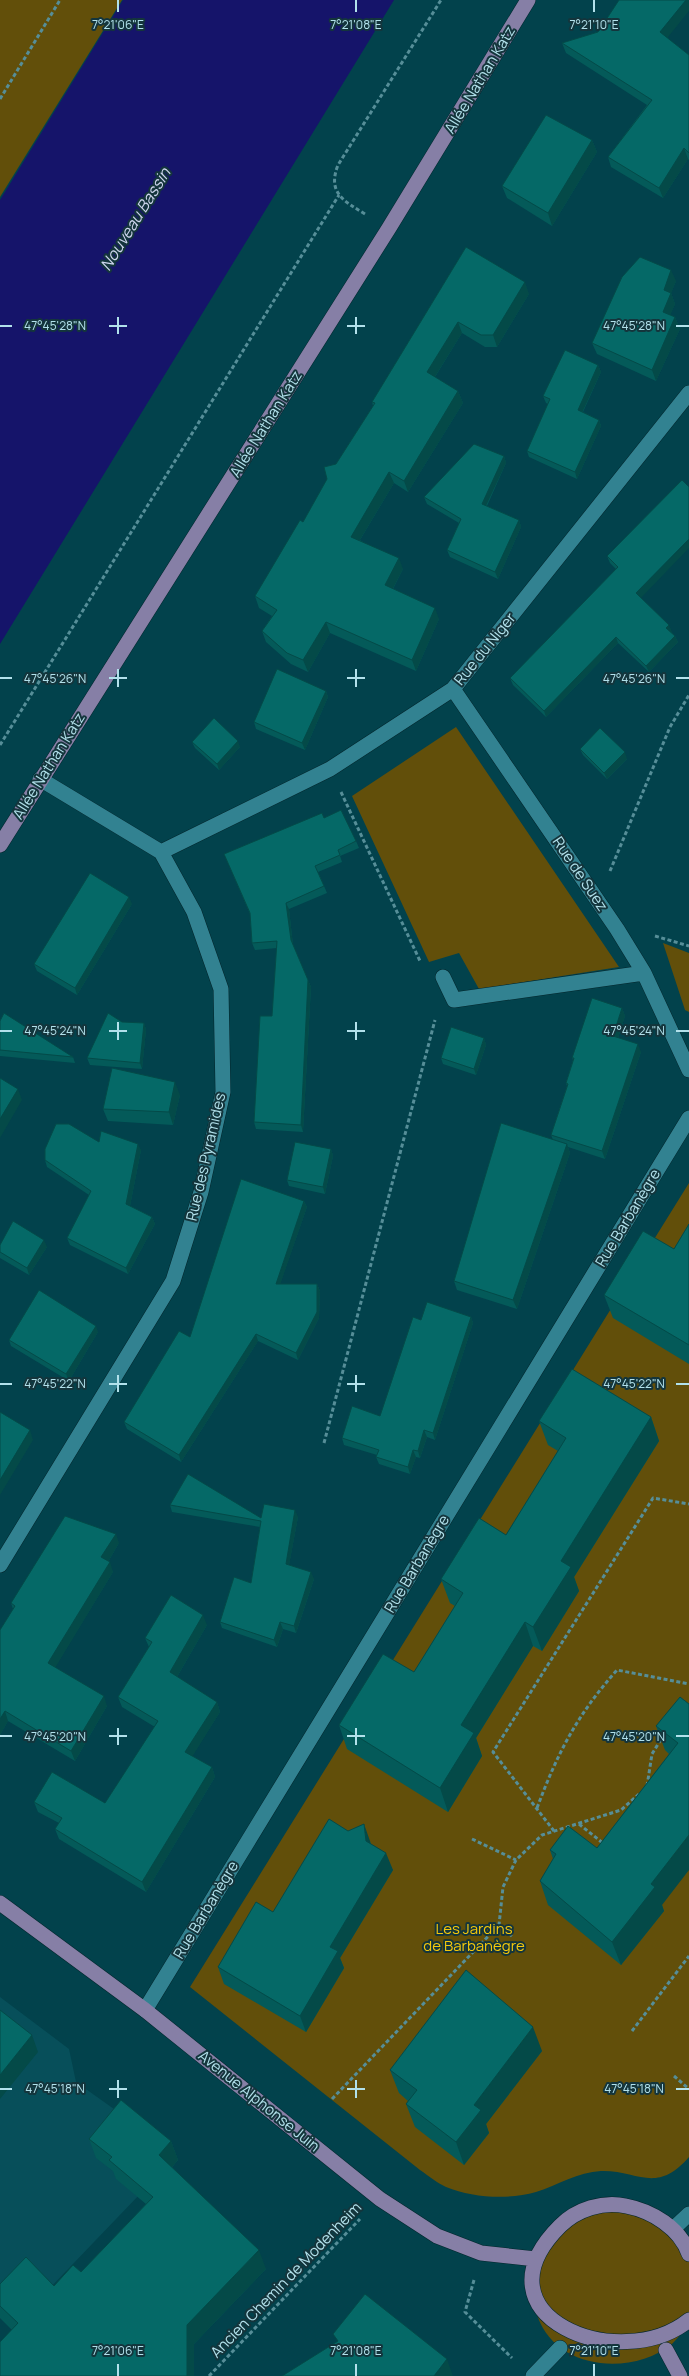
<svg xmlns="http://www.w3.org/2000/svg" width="689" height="2376" viewBox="0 0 689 2376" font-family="Manrope,sans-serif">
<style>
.built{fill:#074f5a}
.green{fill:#624f0a}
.water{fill:#15146a}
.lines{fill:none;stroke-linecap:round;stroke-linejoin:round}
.minor-casing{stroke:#04262c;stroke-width:16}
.major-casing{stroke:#04262c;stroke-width:16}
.path{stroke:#568e98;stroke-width:3;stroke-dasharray:4 2.5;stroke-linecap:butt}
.minor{stroke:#328291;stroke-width:15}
.major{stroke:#867fa6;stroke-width:15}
.wall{fill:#045a59}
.shaded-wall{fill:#044a48}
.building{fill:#056967;stroke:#044a48}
.ticks{fill:none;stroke:#b2e1eb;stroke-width:2}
.labels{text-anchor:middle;stroke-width:4;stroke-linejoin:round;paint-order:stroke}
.street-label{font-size:15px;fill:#b2e1eb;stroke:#14353c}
.park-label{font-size:15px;fill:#f4c80c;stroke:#14353c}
.water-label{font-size:16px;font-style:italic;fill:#ced6ee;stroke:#14353c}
.ticks-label{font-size:12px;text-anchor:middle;fill:#b2e1eb;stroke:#14353c;stroke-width:4;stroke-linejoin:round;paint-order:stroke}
</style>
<rect width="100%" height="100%" fill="#02424c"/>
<!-- built -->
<path class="built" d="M0,1997L69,2049L76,2082L128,2119L178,2160L146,2198L140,2194L47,2291L0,2310Z"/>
<!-- green -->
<path class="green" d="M0,0H122L0,197Z
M456,727L619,967L479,989L459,953L429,962L352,796Z
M663,943L689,953V1012L685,1010Z
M689,1183V2157C656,2195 638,2170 601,2171C578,2172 558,2185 536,2192C508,2200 473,2198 446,2187C437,2183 429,2176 420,2170L190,1987Z
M592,2207L652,2213L689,2254C689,2274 689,2300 689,2319C687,2328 678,2338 672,2344C632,2376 556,2371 537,2315C534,2306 536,2294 536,2284C536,2268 536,2251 548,2238C557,2227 579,2216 592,2207Z"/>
<!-- water -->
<path class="water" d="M123,0H394L0,644V200Z"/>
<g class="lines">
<!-- minor casing -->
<g class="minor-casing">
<path id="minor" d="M453,689L617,929L644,973L689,1070
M161,852L330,769L453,689L689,393
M443,977L454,1000L644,973
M0,1565L173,1281L201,1192L223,1092L221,989L194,912L161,852L40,779
M145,2010L689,1118
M673,2229L689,2214
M533,2376L560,2348"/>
</g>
<!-- major casing -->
<g class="major-casing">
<path id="major" d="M0,845L389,228L528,0
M0,1903L145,2010L380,2199L437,2236L481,2253L536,2259
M689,2254C680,2228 652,2211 626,2206C603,2201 577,2209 560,2226C470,2316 619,2376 689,2320
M666,2350L680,2376"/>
</g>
<!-- path -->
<path class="path" d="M0,99L60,0
M365,214C344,201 327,193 338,165L441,0
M0,745L339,195
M341,792L420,961
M610,871L670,727L689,695
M655,936L689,946
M324,1443L435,1020
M647,1786L652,1754L663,1736
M537,1808C558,1752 577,1715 617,1670L689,1684
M579,1824L604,1844
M554,1831L493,1752L653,1498L689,1504
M472,1839L516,1860
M499,1925L513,1937
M632,2031L689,1956
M674,2076L689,2089
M332,2099L499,1925L503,1887L516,1860L542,1835L621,1810L639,1794
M474,2280L465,2312L512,2358
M209,2376L360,2219"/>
<!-- minor -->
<use href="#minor" class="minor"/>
<!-- major -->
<use href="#major" class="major"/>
</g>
<!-- wall -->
<path class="wall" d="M598,32L667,38L689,55V160L688,159L663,198L611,167L608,157L647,105L566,53L562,43Z
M592,140L597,152L552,226L507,198L502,186Z
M466,247L529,294L497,347H485L462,333L435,377L458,391L463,403L408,492L394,483L360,540L403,569L393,589L439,619L416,671L330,633L308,672L291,664L266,642L262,631L272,616L259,608L255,596L303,522L336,464L373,406L372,402Z
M676,281L671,293L675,304L670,315L675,317L680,329L656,381L597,354L592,343Z
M598,365L601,372L583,412L599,420L601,426L577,479L529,457L527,451L548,404L546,403L543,396Z
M504,456L506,463L487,506L519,520L521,527L498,579L450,557L447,550L459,523L427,504L424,497Z
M682,480L641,598L671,632L675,636L678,642L649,672L618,643L546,717L513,685L510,678L616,569L610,563L607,556Z
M326,691L328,697L305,750L256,729L254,722Z
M192,742L240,747L219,770L195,748Z
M580,749L627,759L607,779L583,755Z
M324,818L356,841L359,848L340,856L342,862L318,872L327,893L289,909L293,945L311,987L303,1132L256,1129L254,1122L272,1016L277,948L255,950L252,943L250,914L224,854Z
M132,904L77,995L37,971L34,964Z
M622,1008L625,1016L618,1038L641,1052L605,1159L568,1147L570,1153L517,1309L457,1290L454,1281L553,1140L551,1135L567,1086L566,1083L573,1060L572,1058Z
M0,1021L73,1057L75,1063L0,1056Z
M122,1022L144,1023L146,1030L142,1069L90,1065L87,1058Z
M484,1038L486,1045L476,1075L443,1064L441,1058Z
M180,1095L173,1125L108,1121L103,1109Z
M99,1142L141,1150L130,1206L152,1217L155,1224L128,1274L70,1245L67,1238L89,1195L47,1167L45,1160Z
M331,1149L333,1156L325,1194L289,1186L287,1180Z
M304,1201L307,1207L280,1284H317L320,1291L319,1318L298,1360L258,1341L181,1462L127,1429L124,1422L190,1337Z
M689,1224V1364L613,1318L604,1295L674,1249Z
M0,1245L47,1247L29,1275L0,1258Z
M471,1317L473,1323L435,1440L427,1437L420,1458L416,1457L410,1474L379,1464L376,1457L377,1455L344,1445L342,1438L380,1416L421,1320Z
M98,1332L69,1381L11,1346L9,1340Z
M651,1417L659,1441L574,1577L579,1591L542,1651L533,1646L476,1738L482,1756L448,1812L347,1749L339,1725L414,1672L455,1606L450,1603L441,1579L506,1535L558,1451L548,1445L539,1421Z
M170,1505L261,1518L298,1517L289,1565L314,1579L296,1633L283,1629L277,1647L222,1628L220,1622L251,1583L260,1527L172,1512Z
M119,1543L108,1562L113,1572L55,1667L107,1706L75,1761L8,1721L0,1735V1630L13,1609L11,1603Z
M207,1625L177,1677L217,1702L220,1712L192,1756L212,1767L215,1777L146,1892L59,1839L55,1829L59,1823L38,1812L34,1802L105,1803L155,1727L122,1707L118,1697L149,1647L145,1638Z
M689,1704L662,1905L664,1911L621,1965L548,1905L540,1881L553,1859L550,1850L597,1848L669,1754L665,1750L656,1726Z
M348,1831L370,1841L371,1844L393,1870L340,1958L344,1968L306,2032L224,1984L218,1967L273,1912Z
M542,2051L486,2124L489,2133L464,2165L415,2127L406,2104L408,2101L399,2093L390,2070Z
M89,2139L171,2141L178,2160L172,2167L266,2269L194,2344V2376L12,2330L0,2318V2284L54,2286L81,2272L146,2204L116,2179L113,2171L96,2158Z"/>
<!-- shaded-wall -->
<path class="shaded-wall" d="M686,0H689V11L664,42L660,32Z
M592,140L597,152L552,226L548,213Z
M684,148L688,159L663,198L659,188Z
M671,270L676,281L668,301L671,293L675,304L667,323L663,312L664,290Z
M525,282L529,294L497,347L493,335Z
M675,317L680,329L656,381L652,370Z
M458,322L462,333L431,383L427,372Z
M598,365L601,372L580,417L578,410Z
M458,391L463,403L408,492L404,481Z
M599,420L601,426L577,479L575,472Z
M504,456L506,463L484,510L482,504Z
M389,472L394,483L355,548L351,537Z
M519,520L521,527L498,579L495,572Z
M689,539V548L639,600L636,593Z
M399,558L403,569L389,596L385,585Z
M435,608L439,619L416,671L412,660Z
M326,622L330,633L308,672L303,660Z
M669,625L672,632L669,635L666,628Z
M675,636L678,642L649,672L646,666Z
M616,637L618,643L546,717L544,711Z
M326,691L328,697L305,750L302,743Z
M238,741L240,747L219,770L217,764Z
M625,752L627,759L607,779L604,773Z
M129,897L132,904L77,995L75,988Z
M286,903L289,909L293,946L291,940Z
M308,980L311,987L303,1132L301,1125Z
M622,1008L625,1016L616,1044L613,1036Z
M144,1023L146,1030L142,1069L140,1063Z
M484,1038L486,1045L476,1075L474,1069Z
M638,1044L641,1052L605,1159L602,1151Z
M175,1082L180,1095L173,1125L169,1112Z
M18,1089L22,1100L0,1138V1119Z
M138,1144L141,1150L129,1211L126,1204Z
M567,1144L570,1153L517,1309L513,1300Z
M331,1149L333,1156L325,1194L323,1187Z
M304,1201L307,1207L278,1291L276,1284Z
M152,1217L155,1224L128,1274L126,1268Z
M44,1240L47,1247L29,1275L27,1268Z
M317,1284L320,1291L319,1318L298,1360L296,1353Z
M471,1317L473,1323L435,1440L433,1433Z
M96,1326L98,1332L69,1381L66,1374Z
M256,1334L258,1341L181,1462L179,1455Z
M651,1417L659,1441L574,1577L579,1591L542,1651L533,1627L561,1561Z
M30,1430L33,1440L0,1495V1480Z
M424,1430L427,1437L420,1458L418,1451Z
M413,1450L416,1457L410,1474L408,1467Z
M295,1510L298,1517L288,1571L286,1564Z
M116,1534L119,1543L105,1567L101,1557Z
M110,1562L113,1572L52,1673L48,1663Z
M311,1572L314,1579L296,1633L294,1626Z
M203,1615L207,1625L174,1682L170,1672Z
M280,1622L283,1629L277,1647L274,1640Z
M525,1622L533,1646L476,1738L482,1756L448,1812L440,1788L461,1725Z
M104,1696L107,1706L75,1761L71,1751Z
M217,1702L220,1712L189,1762L185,1752Z
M5,1711L8,1721L0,1735V1719Z
M212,1767L215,1777L146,1892L142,1882Z
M364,1824L370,1841L372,1858L366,1841Z
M689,1835V1870L662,1905L664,1911L621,1965L612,1942L651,1884Z
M386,1853L393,1870L340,1958L344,1968L306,2032L300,2016L330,1947Z
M533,2027L542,2051L486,2124L489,2133L464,2165L456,2142L474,2105Z
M32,2035L38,2052L0,2099V2075Z
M171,2141L178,2160L166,2174L159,2155Z
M259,2250L266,2269L194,2344V2376H187V2325Z
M447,2359L453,2376H434Z"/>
<!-- building -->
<path class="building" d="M619,0H686L660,32L689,55V153L684,148L659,188L608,157L652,100L562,43L598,32Z
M546,115L592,140L548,213L502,186Z
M466,247L525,282L493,335H481L458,322L427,372L458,391L404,481L389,472L351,537L399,558L385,585L435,608L412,660L326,622L303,660L287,653L262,631L277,610L255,596L300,520L303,522L327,479L324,467L336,464L375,403L372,402Z
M640,257L671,270L664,290L671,293L663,312L675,317L652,370L592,343L622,277Z
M565,350L598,365L578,410L599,420L575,472L527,451L550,399L543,396Z
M474,444L504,456L482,504L519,520L495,572L447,550L461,519L424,497Z
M682,480L689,487V539L636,593L669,625L666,628L675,636L646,666L616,637L544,711L510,678L618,567L607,556Z
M277,669L326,691L302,743L254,722Z
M214,718L238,741L217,764L192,742Z
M600,728L625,752L604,773L580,749Z
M341,810L356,841L338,850L340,855L315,866L324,886L286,903L291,940L308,980L301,1125L254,1122L260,1016H272L277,941L252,943L250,913L224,854L322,813L324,818Z
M90,873L129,897L75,988L34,964Z
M592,998L622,1008L613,1036L638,1044L602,1151L551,1135L568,1084L566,1083L574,1058H572Z
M4,1013L73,1057L0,1050V1021Z
M108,1013L122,1022L144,1023L140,1063L87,1058Z
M451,1027L484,1038L474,1069L441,1058Z
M112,1068L175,1082L169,1112L103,1109Z
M0,1078L18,1089L0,1119Z
M501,1123L567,1144L513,1300L454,1281Z
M56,1124H69L99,1142L101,1131L138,1144L126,1204L152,1217L126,1268L67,1238L91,1191L45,1160V1149Z
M295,1142L331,1149L323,1187L287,1180Z
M241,1179L304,1201L276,1284H317V1312L296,1353L256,1334L179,1455L124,1422L179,1331L190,1337Z
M13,1221L44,1240L27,1268L0,1252V1245Z
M689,1224V1345L604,1295L643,1231L674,1249Z
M39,1290L96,1326L66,1374L9,1340Z
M427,1302L471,1317L433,1433L424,1430L418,1451L413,1450L408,1467L376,1457L379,1450L342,1438L352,1406L380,1416L413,1317L421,1320Z
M572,1369L651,1417L561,1561L571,1567L533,1627L525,1622L461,1725L474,1733L440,1788L339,1725L383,1654L414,1672L463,1593L441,1579L479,1518L506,1535L566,1438L539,1421Z
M0,1412L30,1430L0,1480Z
M188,1474L261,1518L264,1504L295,1510L286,1564L311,1572L294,1626L280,1622L274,1640L220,1622L234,1577L251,1583L261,1521L170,1505Z
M65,1516L116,1534L101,1557L110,1562L48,1663L104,1696L71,1751L5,1711L0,1719V1630L15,1606L11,1603Z
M171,1595L203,1615L170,1672L217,1702L185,1752L212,1767L142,1882L55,1829L62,1818L34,1802L52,1772L105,1803L158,1721L118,1697L152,1642L145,1638Z
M680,1697L689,1704V1835L651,1884L655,1887L612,1942L540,1881L556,1854L550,1850L568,1826L597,1848L678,1743L656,1726Z
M329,1819L348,1831L364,1824L366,1841L386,1853L330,1947L338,1951L300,2016L218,1967L256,1902L273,1912Z
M466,1970L533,2027L474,2105L481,2110L456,2142L406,2104L417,2090L390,2070Z
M0,2010L32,2035L0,2075Z
M121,2100L171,2141L159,2155L259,2250L187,2325V2376H0V2342L18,2323L0,2306V2284L26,2257L54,2286L73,2265L81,2272L153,2197L109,2160L112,2157L89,2139Z
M365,2294L447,2359L434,2376H282L338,2341L333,2334Z"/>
<!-- ticks -->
<path class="ticks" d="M118,0V12M356,0V12M594,0V12M118,317V334M356,317V334M0,326H12M109,326H127M347,326H365M676,326H689M118,669V687M356,669V687M0,678H12M109,678H127M347,678H365M676,678H689M118,1022V1040M356,1022V1040M0,1031H12M109,1031H127M347,1031H365M676,1031H689M118,1375V1392M356,1375V1392M0,1384H12M109,1384H127M347,1384H365M676,1384H689M118,1728V1745M356,1728V1745M0,1736H12M109,1736H127M347,1736H365M676,1736H689M118,2080V2098M356,2080V2098M0,2089H12M109,2089H127M347,2089H365M676,2089H689M118,2364V2376M356,2364V2376M594,2364V2376"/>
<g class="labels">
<!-- street labels -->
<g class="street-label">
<text transform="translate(480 80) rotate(-59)" y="5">Allée Nathan Katz</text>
<text transform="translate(266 424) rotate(-58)" y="5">Allée Nathan Katz</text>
<text transform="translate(485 649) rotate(-51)" y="5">Rue du Niger</text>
<text transform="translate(49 766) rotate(-58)" y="5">Allée Nathan Katz</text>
<text transform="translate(580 874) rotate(56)" y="5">Rue de Suez</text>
<text transform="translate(206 1157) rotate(-77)" y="5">Rue des Pyramides</text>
<text transform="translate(628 1218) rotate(-59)" y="5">Rue Barbanègre</text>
<text transform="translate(417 1564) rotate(-59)" y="5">Rue Barbanègre</text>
<text transform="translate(206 1910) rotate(-59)" y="5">Rue Barbanègre</text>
<text transform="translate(259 2101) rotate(39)" y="5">Avenue Alphonse Juin</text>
<text transform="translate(286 2280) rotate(-46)" y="5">Ancien Chemin de Modenheim</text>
</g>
<!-- park labels -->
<g class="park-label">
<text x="474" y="1934">Les Jardins<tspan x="474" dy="17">de Barbanègre</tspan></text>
</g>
<!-- water labels -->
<g class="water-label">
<text transform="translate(135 219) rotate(-58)" y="6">Nouveau Bassin</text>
</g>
</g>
<g class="ticks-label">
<text x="118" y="29">7°21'06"E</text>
<text x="356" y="29">7°21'08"E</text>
<text x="594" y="29">7°21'10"E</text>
<text x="55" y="330">47°45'28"N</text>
<text x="634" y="330">47°45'28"N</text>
<text x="55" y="683">47°45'26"N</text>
<text x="634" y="683">47°45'26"N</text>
<text x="55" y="1035">47°45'24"N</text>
<text x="634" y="1035">47°45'24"N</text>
<text x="55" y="1388">47°45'22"N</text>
<text x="634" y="1388">47°45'22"N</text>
<text x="55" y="1741">47°45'20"N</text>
<text x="634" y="1741">47°45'20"N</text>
<text x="55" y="2093">47°45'18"N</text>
<text x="634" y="2093">47°45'18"N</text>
<text x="118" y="2355">7°21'06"E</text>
<text x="356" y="2355">7°21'08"E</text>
<text x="594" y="2355">7°21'10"E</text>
</g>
</svg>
